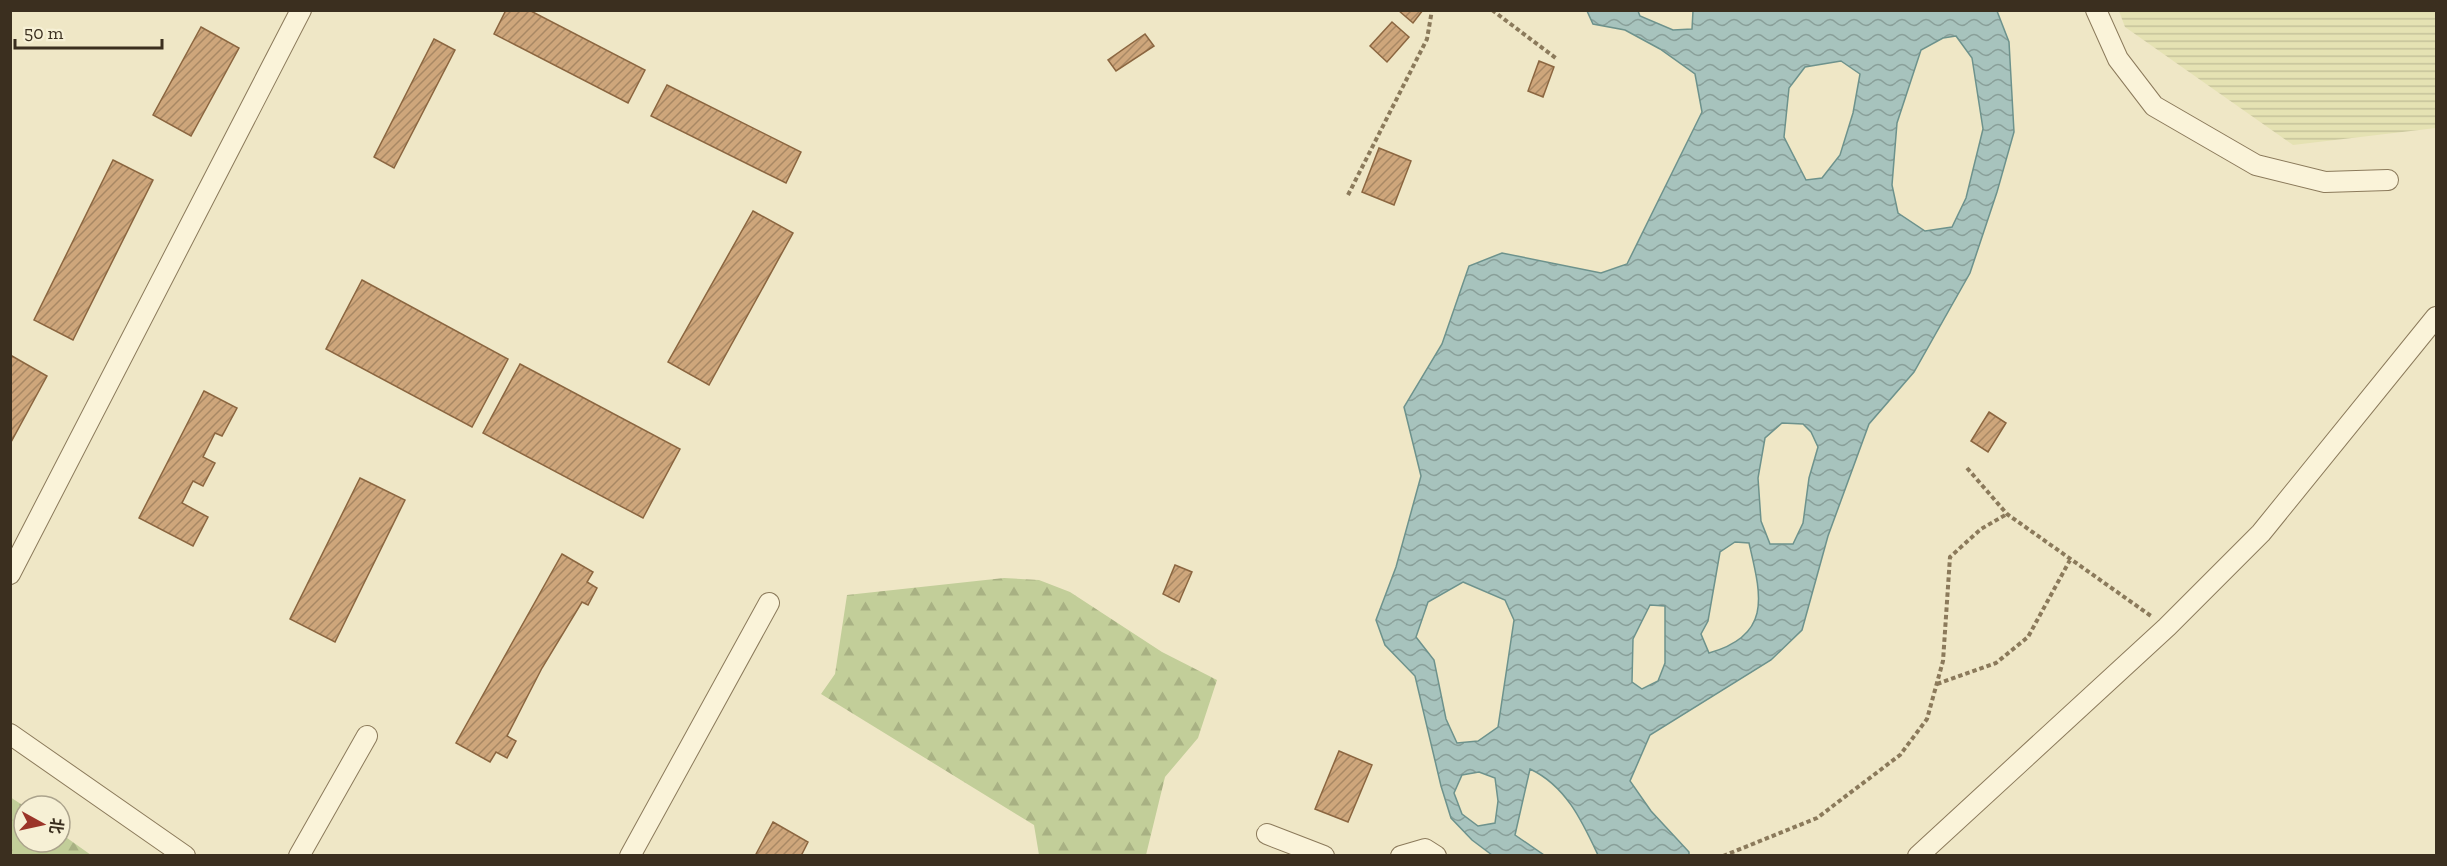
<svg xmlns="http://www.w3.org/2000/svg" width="2447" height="866" viewBox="0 0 2447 866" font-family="'Zilla Slab','Noto Sans SC',serif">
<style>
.farmland{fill:url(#farmland-rules)}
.forest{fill:url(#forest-firs)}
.water{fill:url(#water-waves);stroke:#6d928c;stroke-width:1.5;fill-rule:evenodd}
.building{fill:url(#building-hatch);stroke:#8b6640;stroke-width:1.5}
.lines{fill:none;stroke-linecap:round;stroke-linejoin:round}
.minor-casing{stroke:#8b7a5b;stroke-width:22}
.path{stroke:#8b7a5b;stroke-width:4;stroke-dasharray:4.5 3;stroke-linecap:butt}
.minor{stroke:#faf3d9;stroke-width:20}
</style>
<defs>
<pattern id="farmland-rules" width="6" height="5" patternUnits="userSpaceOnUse" patternTransform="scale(1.5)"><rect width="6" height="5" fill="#e5e2b3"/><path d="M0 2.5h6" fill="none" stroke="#c5c29a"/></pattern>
<pattern id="forest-firs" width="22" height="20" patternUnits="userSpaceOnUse" patternTransform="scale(1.5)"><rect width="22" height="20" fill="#c2ce99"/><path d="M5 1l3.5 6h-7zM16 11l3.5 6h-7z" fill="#a8b183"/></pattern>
<pattern id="water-waves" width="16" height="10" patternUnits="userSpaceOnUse" patternTransform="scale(1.5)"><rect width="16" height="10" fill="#a7c3bd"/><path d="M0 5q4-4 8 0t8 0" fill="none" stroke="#899f99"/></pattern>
<pattern id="building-hatch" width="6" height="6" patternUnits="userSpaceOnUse" patternTransform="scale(1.5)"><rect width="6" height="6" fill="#cea67b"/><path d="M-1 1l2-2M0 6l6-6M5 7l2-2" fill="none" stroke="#a88864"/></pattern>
</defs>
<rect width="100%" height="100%" fill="#efe7c6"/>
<!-- farmland -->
<path class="farmland" d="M2119,11H2436V128L2293,145L2125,27Z"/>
<!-- forest -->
<path class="forest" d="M1004,578L1039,580L1070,592L1162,652L1217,680L1198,738L1165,777L1146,855H1039L1034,825L821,694L835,674L847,595Z
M10,797L24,806V842H60V833L91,855H11Z"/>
<!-- water -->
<path class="water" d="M1587,11H1638L1640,16L1673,30L1692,29L1693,11H1997L2009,42L2014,132L1997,192L1970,273L1914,372L1869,424L1828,536L1802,630L1771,660L1650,735L1630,781L1651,811L1689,852V855H1598C1582,821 1566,786 1530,769L1515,835L1544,855H1492L1472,840L1451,818L1441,786L1415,676L1385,645L1376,620L1396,567L1421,476L1404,407L1442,344L1469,266L1502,253L1601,273L1627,264L1702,112L1695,74L1660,49L1625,30L1593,24ZM1956,36L1972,58L1983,129L1966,198L1952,227L1925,231L1898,213L1892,185L1897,123L1921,50L1943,38ZM1841,61L1860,74L1853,113L1840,155L1822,178L1806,180L1784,137L1789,88L1805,67ZM1782,423L1803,424L1811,432L1818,447L1809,478L1803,523L1793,544H1770L1761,521L1758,478L1765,438ZM1735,542L1749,543C1761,595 1773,635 1709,653L1701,634L1708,621L1720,552ZM1463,582L1505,600L1514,620L1498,727L1478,741L1457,743L1446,719L1434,660L1416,637L1428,602ZM1650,605L1665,606V663L1658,681L1642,689L1632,682L1633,639ZM1479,772L1495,778L1498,801L1495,823L1478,826L1462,814L1454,793L1462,775Z"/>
<!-- building -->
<path class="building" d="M506,10H529L645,70L628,103L494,34Z
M1398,10H1423L1413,23Z
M1392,22L1409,37L1387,62L1370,46Z
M201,27L239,48L191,136L153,115Z
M1145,34L1154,46L1116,71L1108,60Z
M434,39L455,50L394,168L374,157Z
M1539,61L1554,67L1543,97L1528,91Z
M667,85L801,152L786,183L651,116Z
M1379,148L1411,161L1394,205L1362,192Z
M113,160L153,180L73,340L34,320Z
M753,211L793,233L709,385L668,362Z
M362,280L508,359L472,427L326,349Z
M12,356L47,376L11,442L10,358Z
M520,364L680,449L643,518L483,433Z
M204,391L237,408L222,436L215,433L203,457L215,463L203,486L193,481L182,503L208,517L193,546L139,518Z
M1989,412L2006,423L1988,452L1971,441Z
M360,478L405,500L335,642L290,619Z
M562,554L593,572L587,582L597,588L588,605L582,602L542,668L507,736L516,741L507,758L496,752L490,762L456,743Z
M1175,565L1192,572L1179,602L1163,594Z
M1339,751L1372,765L1348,822L1315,809Z
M773,822L808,842L801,856H755Z"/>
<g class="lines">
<!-- minor casing -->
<g class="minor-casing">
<path id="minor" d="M2096,10L2118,59L2154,106L2256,165L2325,182L2388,180
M10,574L301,10
M10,734L185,856
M1267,834L1324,856
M299,856L367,736
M630,856L769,603
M1401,856L1425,849L1436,856
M1918,856L2167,627L2261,533L2436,317"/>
</g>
<!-- path -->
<path class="path" d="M1492,10L1557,59
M1348,195L1427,39L1432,10
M1967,468L2007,514L2151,616
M1937,684L1996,663L2028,637L2070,560
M1723,856L1817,818L1900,755L1927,719L1943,661L1950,557L1981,529L2007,514"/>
<!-- minor -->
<use href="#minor" class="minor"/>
</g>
<!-- border -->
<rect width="2447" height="866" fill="none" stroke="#3b2f1f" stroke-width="24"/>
<!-- north arrow -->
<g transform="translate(42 824) rotate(98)"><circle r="28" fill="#f6f0d5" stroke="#aba38c" stroke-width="1.5"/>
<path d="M0-4.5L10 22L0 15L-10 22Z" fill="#9b3529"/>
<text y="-9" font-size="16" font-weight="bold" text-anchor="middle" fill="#3b2f1f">北</text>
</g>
<!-- scale -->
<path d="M15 39v9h147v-9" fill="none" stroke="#3b2f1f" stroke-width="3"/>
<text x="24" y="39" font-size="18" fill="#3b2f1f" stroke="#f6f0d5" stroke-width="4.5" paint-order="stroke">50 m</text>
</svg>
